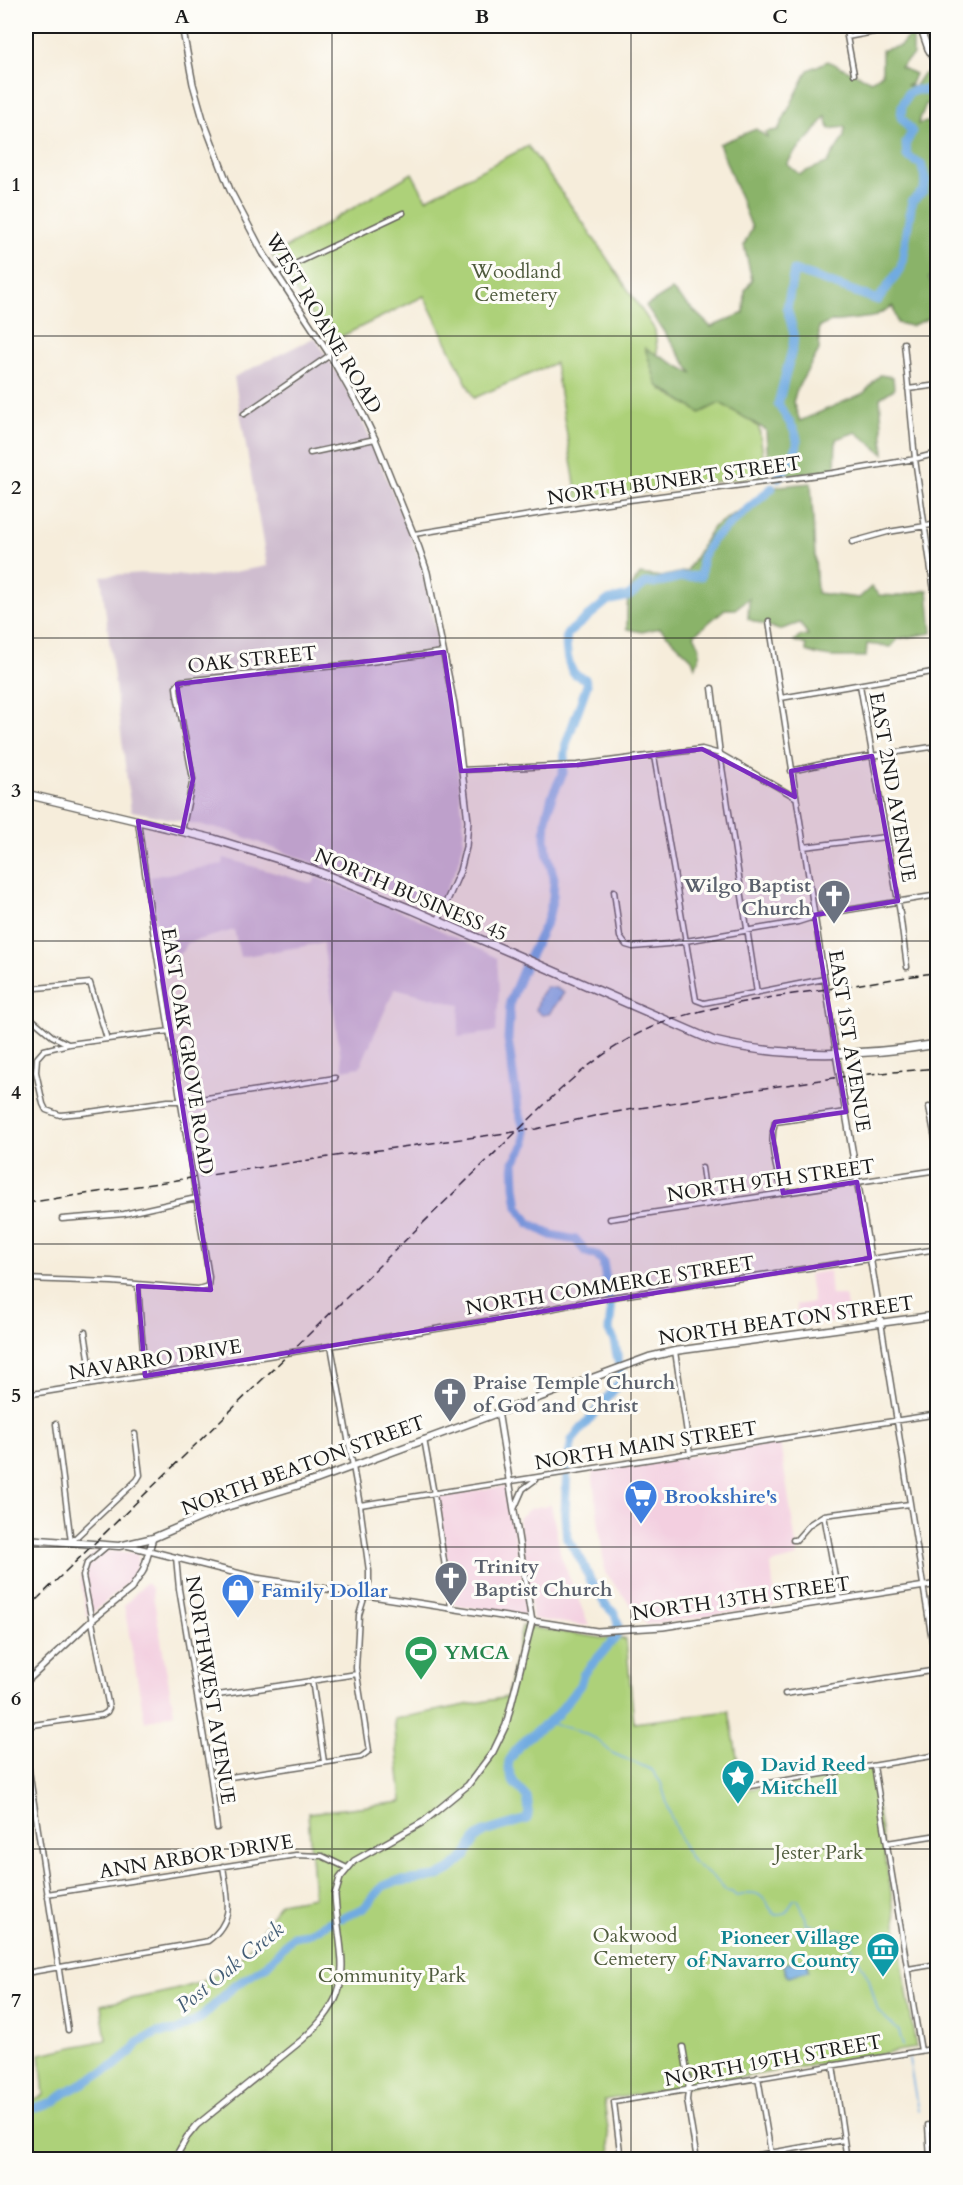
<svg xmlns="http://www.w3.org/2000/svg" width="963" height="2185" viewBox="0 0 963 2185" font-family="Cardo,serif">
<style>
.built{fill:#f3cfe0}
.industrial{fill:#cfbdcf}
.green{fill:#add179;stroke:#64764a;stroke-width:1.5}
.forest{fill:#8ab369;stroke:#536842;stroke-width:1.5;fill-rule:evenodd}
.water{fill:#71abe1;stroke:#46647e;stroke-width:1.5}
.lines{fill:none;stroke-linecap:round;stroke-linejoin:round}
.stream{stroke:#71abe1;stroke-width:1.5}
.river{stroke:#71abe1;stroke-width:9}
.minor-casing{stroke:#68655f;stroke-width:7}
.tertiary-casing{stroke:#68655f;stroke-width:8}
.secondary-casing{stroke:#68655f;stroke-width:9}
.primary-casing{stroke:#68655f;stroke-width:10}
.minor{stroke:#fff;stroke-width:4}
.tertiary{stroke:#fff;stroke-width:5}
.secondary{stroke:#fff;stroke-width:6}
.primary{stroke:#fff;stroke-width:7}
.rail{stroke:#1c1c1c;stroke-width:1.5;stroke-dasharray:9 4.5;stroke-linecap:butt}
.marked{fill:#7b2cbf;fill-opacity:0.2;stroke:#7b2cbf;stroke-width:4.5;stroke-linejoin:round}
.grid{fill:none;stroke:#1c1c1c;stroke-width:1.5;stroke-opacity:0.55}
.labels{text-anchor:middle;stroke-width:6;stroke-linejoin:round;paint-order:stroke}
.park-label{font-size:20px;fill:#4f5b3d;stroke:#fdfcf7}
.street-label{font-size:20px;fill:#1c1c1c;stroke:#fdfcf7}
.worship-label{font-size:20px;font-weight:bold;fill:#5b616d;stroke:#fdfcf7;text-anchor:start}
.shop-label{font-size:20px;font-weight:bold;fill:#366cbe;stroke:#fdfcf7;text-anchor:start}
.leisure-label{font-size:20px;font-weight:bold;fill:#27864d;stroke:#fdfcf7;text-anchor:start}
.culture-label{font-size:20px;font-weight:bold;fill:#0d838f;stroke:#fdfcf7;text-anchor:start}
.water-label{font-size:21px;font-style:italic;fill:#425c75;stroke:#fdfcf7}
.neatline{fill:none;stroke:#1c1c1c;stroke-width:2}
.grid-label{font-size:20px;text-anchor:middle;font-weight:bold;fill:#1c1c1c}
</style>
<rect width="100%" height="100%" fill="#fdfcf7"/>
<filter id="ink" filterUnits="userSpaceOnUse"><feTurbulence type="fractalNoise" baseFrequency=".0167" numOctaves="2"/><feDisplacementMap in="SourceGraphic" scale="12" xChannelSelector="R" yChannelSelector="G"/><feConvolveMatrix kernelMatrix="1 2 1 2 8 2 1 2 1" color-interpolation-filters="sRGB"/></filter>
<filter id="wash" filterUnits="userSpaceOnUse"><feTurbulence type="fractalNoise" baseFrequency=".008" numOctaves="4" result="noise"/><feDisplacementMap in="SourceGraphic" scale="24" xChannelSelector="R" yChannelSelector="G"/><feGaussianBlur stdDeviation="1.35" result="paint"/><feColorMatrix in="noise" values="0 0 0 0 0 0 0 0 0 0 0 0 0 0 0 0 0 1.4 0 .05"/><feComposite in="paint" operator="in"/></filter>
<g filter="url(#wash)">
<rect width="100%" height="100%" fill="#f6eddb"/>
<!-- built -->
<path class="built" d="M829,1271L831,1295H845L849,1320L799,1327L796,1305L813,1302L809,1274Z
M780,1443L798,1557L771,1564L775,1606L647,1625L605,1573L592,1471Z
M507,1486L518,1554L528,1618L453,1604L437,1496Z
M551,1504L561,1556L589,1626L533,1619L518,1519L529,1509Z
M97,1550L138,1553V1567L135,1576L123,1587L87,1617L80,1578L87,1559Z
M146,1582L152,1589L174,1713L145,1722L124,1606Z"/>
<!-- industrial -->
<path class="industrial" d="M315,337L348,391L369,435L422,564L434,621L445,671L454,732L464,830L462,849L458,865L436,911L229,831L131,811L101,576L143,573L206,577L267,566L234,377Z
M224,858L313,884L316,877L408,914L497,958L499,992L496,1032L458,1037L460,1005L395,988L360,1067L343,1070L323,943L240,957L234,930L187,943L182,952L162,958L150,877L223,864Z"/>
<!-- green -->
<path class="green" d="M528,146L584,224L655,330L661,389L698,411L725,397L759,428L766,474L578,502L555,363L474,398L424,296L330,342L272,256L412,173L426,199Z
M522,1626L602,1638L626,1639L634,1723L729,1711L743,1790L871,1768L916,2048L604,2100L612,2159L266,2160V2157L244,2160L26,2159V2103L44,2095L40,2054L106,2040L101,2005C145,1995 205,1991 239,1959C255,1943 267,1922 280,1903L314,1897L308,1813L402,1802L394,1719L507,1697Z"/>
<!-- forest -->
<path class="forest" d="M913,31V55L900,67L915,74L911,84L906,85L914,87L922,75L928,72L931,80L937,85V105L926,104L918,124L937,120V167L932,170L937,199V272L929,278L937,294V307L930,318L911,326L897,323L893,306L873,317L831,322L819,327V350L797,389L793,402L800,421L864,393L880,375L893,377L894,389L880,398L884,454L856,432L836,439L835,470L791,475L768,463L766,430L720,403L700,413L657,385L645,348L693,374L646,306L672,290L711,327L744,313L745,291L752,280L744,245L752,228L719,144L756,129L768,138L765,132L778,130L808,70L828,61L871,81L882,74V50L900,46ZM826,116L829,129L845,127L844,137L827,163L799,174L787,164L794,153L812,135Z
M811,483L817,593L859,598L871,587L879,595L898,596L928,590L932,633L898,639L891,647L867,644L866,657C843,656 828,660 806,651V645L794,641L801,636L808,635L800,623L779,630L748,619L749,598L735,609H725L694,635C701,648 702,655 695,667L692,659L660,628L642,632L627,629C627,606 625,593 640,574L661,577L687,571L713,527L779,486Z"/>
<!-- water -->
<path class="water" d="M546,987L556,988L564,993L549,1014L542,1015L536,1010L540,995Z
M807,1961L808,1971L789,1976L786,1975L784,1965L786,1963Z"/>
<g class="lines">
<!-- stream -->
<path class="stream" d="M547,1723L569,1728L595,1738L612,1753L652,1770L661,1783L671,1817L683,1846L693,1862L718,1882L726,1891L732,1892L736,1896C741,1896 745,1894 750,1893C765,1892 767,1908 776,1915C788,1916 788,1908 794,1899H798L806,1919V1924L843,1931L869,1979L878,2011L899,2031L903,2046
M909,2059L918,2111"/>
<!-- river -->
<path class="river" d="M778,478C805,440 802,442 778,404L793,346L794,334L787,308L794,270L878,300L901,268L912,201L923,191L926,181L921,164L907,156L906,143L912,132L901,117L902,106L908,93L916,90H924L938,93
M342,1918L364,1908L383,1886L394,1882L436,1877L450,1870L466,1856L475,1839L484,1832L527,1819L529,1811L527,1797L514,1783L508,1768L509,1761L518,1747L529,1737L557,1715L580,1685L583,1675L616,1637L618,1624L615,1614L606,1605L590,1580L583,1563L567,1538L565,1515L567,1465L572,1440L621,1381V1375L614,1340L609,1331L611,1312L603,1262L596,1255L586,1252L576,1240L551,1235L529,1223L518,1207L515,1186L514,1162L525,1144V1131L518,1109L508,1039L510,1002L524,968L548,919L553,897L554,878L547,853L545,839L546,819L552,796L563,773L566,744L587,685L585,679C583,678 576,675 575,674C567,667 565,644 567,634L607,601L629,596L646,583H655L681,577L701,576L702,557L713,539L772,488
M26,2110L54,2102L65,2093L114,2066L133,2050L139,2042L157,2033L177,2031L202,2017L233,1987L267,1965L293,1936L307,1934L334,1920"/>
</g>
</g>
<g filter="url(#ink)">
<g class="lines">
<!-- minor casing -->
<g class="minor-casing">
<path id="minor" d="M845,26L854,74
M847,37L906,26
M928,49L938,39
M276,273L403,213
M904,343L915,459L938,619
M908,389L938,385
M244,414L330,355
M310,453L375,439
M414,534L592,505L833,473L915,459L938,453
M852,542L888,532L938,524
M769,621L836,1053
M860,685L900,913L907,967
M712,688L720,754L757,993
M781,698L938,671
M654,756L696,1000L704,1003L824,979
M462,770L577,765L702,749L720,754L795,797
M791,771L831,762L938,746
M182,831L193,779L177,695L176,687L181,681L356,664L443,652
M804,847L885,837
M614,891L620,937L626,945L633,947L668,944L798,922L823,914L938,895
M26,989L90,983L107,1039
M26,1014L52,1036L68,1044
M170,1031L69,1044L44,1050L37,1058L36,1072L43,1104L46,1110L60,1115L82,1113L168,1101L194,1100L335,1078
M929,1107L938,1154
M702,1168L707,1204
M783,1193C777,1171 768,1145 775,1122L846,1112
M62,1219L124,1214L196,1198
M610,1219L938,1170
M26,1279L112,1282L198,1289L208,1286L209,1277L153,931L138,821
M138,1286L145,1376
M881,1322L938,1678
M85,1332L93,1384
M675,1351L690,1454
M26,1395L510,1317L599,1299L938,1249
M56,1424L71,1542
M424,1439L434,1494L451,1607
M360,1505L938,1414
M515,1507L523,1489L535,1480
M824,1515L839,1599
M793,1540H796L810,1524L824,1515L910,1504
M71,1542L137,1480L140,1475L135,1434
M176,1557L179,1589L211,1780L217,1828
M312,1680L324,1762
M785,1694L937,1670
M198,1698L357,1674
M26,1726L102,1715L107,1712L109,1708L83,1576L87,1563L107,1546
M26,1750L68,2030
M874,1766L921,2051
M211,1780L361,1757L369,1751L356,1668L359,1615L369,1582V1571L360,1505L331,1346
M744,1787L938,1755
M887,1843L938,1835
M47,1894L296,1855L322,1856L347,1868
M908,1969L938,1964
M26,1973L208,1941C237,1919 227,1897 223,1866
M683,2047L689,2082L687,2100L697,2160
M833,2065L847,2160
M758,2077L772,2160
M928,2125L930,2160
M621,2160L614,2102L938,2048
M729,2160L844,2140"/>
</g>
<!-- tertiary casing -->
<g class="tertiary-casing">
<path id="tertiary" d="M182,26L193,84L203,119L230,190L263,253L330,355L361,410L375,439L419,548L427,572L454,704L468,821L466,847L460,871L438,921
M920,26L928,49L938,66
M836,1054L881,1322
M126,1545L256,1578L597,1631L663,1627L938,1584
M26,1682L92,1620L131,1589L143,1571L153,1538
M174,2160L187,2137L197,2125L302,2040C360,1989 339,1961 335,1895L340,1878L354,1861L423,1822L468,1785L493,1752L506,1725L532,1622L498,1411"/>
</g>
<!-- secondary casing -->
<g class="secondary-casing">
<path id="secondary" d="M26,1539L119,1546L153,1538L223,1508L316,1480L649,1357L675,1351L938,1315"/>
</g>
<!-- primary casing -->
<g class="primary-casing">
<path id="primary" d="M26,794L214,839L311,869L413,910L714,1041C787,1059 864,1056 938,1044"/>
</g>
<!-- minor -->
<use href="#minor" class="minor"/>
<!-- tertiary -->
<use href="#tertiary" class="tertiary"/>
<!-- secondary -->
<use href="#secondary" class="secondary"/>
<!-- primary -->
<use href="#primary" class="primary"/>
<!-- rail -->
<path class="rail" d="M26,1203L342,1155L536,1129L603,1114L758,1089L848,1076L938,1068
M26,1610L544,1105C581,1069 626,1033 677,1018C714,1006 754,1000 793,994C841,987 889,980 938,972"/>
</g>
</g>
<!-- marked area -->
<path class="marked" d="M444,652L461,771L577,765L702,749L795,797L791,771L872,756L898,901L814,915L846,1112L775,1122L772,1131L783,1193L857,1182L870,1258L145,1376L138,1286L211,1290L138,821L182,832L193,779L177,684Z"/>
<!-- grid -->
<path class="grid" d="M332,26V2160M631,26V2160M26,336H938M26,638H938M26,941H938M26,1244H938M26,1547H938M26,1849H938"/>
<!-- icons -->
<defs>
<g id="church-pin" transform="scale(1.725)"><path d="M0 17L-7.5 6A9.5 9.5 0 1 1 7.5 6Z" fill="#6b7280" stroke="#fdfcf7"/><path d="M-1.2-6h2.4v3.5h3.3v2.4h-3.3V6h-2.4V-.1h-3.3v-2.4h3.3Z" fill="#fff"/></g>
<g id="supermarket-pin" transform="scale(1.725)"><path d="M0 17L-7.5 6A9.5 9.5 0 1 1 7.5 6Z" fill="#3f7fe0" stroke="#fdfcf7"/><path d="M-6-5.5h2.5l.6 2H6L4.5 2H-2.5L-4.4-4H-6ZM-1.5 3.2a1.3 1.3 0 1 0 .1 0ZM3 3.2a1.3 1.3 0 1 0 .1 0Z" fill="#fff"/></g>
<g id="shop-pin" transform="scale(1.725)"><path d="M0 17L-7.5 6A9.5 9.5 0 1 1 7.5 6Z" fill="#3f7fe0" stroke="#fdfcf7"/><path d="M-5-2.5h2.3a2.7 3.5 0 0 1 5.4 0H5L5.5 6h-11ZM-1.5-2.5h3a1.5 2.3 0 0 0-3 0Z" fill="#fff"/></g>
<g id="stadium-pin" transform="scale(1.725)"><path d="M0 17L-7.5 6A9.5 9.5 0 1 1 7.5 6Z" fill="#2e9e5b" stroke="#fdfcf7"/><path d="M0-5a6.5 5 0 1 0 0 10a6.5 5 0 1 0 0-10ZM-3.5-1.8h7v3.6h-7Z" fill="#fff"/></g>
<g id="sight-pin" transform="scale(1.725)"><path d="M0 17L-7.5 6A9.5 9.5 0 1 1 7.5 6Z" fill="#0f9aa8" stroke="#fdfcf7"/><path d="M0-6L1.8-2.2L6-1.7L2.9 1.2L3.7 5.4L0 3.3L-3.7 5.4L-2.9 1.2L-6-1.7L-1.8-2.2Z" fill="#fff"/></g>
<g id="museum-pin" transform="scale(1.725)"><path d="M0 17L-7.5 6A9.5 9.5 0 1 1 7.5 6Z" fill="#0f9aa8" stroke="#fdfcf7"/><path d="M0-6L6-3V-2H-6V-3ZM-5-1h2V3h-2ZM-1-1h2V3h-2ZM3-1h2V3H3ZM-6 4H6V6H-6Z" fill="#fff"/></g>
</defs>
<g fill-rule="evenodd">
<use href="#church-pin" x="834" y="896"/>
<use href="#church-pin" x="450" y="1394"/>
<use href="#supermarket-pin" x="641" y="1496"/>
<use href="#church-pin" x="451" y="1578"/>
<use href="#shop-pin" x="238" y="1590"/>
<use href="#stadium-pin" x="421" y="1652"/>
<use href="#sight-pin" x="738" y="1776"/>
<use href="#museum-pin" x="883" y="1949"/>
</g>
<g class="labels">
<!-- park labels -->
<g class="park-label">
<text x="516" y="278">Woodland<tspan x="516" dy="23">Cemetery</tspan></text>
<text x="819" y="1859">Jester Park</text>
<text x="635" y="1942">Oakwood<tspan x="635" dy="23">Cemetery</tspan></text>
<text x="392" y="1982">Community Park</text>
</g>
<!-- street labels -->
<g class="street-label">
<text transform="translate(324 323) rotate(59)" y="7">WEST ROANE ROAD</text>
<text transform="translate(674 480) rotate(-8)" y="7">NORTH BUNERT STREET</text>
<text transform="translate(252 659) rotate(-6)" y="7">OAK STREET</text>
<text transform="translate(893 787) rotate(80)" y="7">EAST 2ND AVENUE</text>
<text transform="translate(411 894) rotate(23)" y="7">NORTH BUSINESS 45</text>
<text transform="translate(850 1041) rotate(81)" y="7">EAST 1ST AVENUE</text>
<text transform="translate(188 1051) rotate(81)" y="7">EAST OAK GROVE ROAD</text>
<text transform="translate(771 1180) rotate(-8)" y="7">NORTH 9TH STREET</text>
<text transform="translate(610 1285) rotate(-9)" y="7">NORTH COMMERCE STREET</text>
<text transform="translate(786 1320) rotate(-8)" y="7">NORTH BEATON STREET</text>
<text transform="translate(155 1359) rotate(-9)" y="7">NAVARRO DRIVE</text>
<text transform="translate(646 1445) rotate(-9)" y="7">NORTH MAIN STREET</text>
<text transform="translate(303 1465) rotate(-20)" y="7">NORTH BEATON STREET</text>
<text transform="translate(741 1598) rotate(-8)" y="7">NORTH 13TH STREET</text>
<text transform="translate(211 1690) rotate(81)" y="7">NORTHWEST AVENUE</text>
<text transform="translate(196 1856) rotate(-9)" y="7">ANN ARBOR DRIVE</text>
<text transform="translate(773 2060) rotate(-10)" y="7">NORTH 19TH STREET</text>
</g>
<!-- worship labels -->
<g class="worship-label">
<text x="811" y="892" text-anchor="end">Wilgo Baptist<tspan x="811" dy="23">Church</tspan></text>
<text x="473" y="1389">Praise Temple Church<tspan x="473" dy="23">of God and Christ</tspan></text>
<text x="474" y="1573">Trinity<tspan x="474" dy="23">Baptist Church</tspan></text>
</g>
<!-- shop labels -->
<g class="shop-label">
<text x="664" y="1503">Brookshire's</text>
<text x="261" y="1597">Family Dollar</text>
</g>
<!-- leisure labels -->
<g class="leisure-label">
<text x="444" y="1659">YMCA</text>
</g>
<!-- culture labels -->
<g class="culture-label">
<text x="761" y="1771">David Reed<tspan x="761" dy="23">Mitchell</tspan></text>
<text x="860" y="1944" text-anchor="end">Pioneer Village<tspan x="860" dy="23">of Navarro County</tspan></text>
</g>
<!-- water labels -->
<g class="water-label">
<text transform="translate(230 1967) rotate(-39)" y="7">Post Oak Creek</text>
</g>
</g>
<!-- margin -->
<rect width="963" height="2185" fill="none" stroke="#fdfcf7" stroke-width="66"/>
<rect x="33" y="33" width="897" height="2119" class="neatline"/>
<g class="grid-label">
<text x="182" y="23">A</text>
<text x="482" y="23">B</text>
<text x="780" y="23">C</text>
<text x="16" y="191">1</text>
<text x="16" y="494">2</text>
<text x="16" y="797">3</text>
<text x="16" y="1099">4</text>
<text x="16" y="1402">5</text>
<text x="16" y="1705">6</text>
<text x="16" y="2007">7</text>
</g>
</svg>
